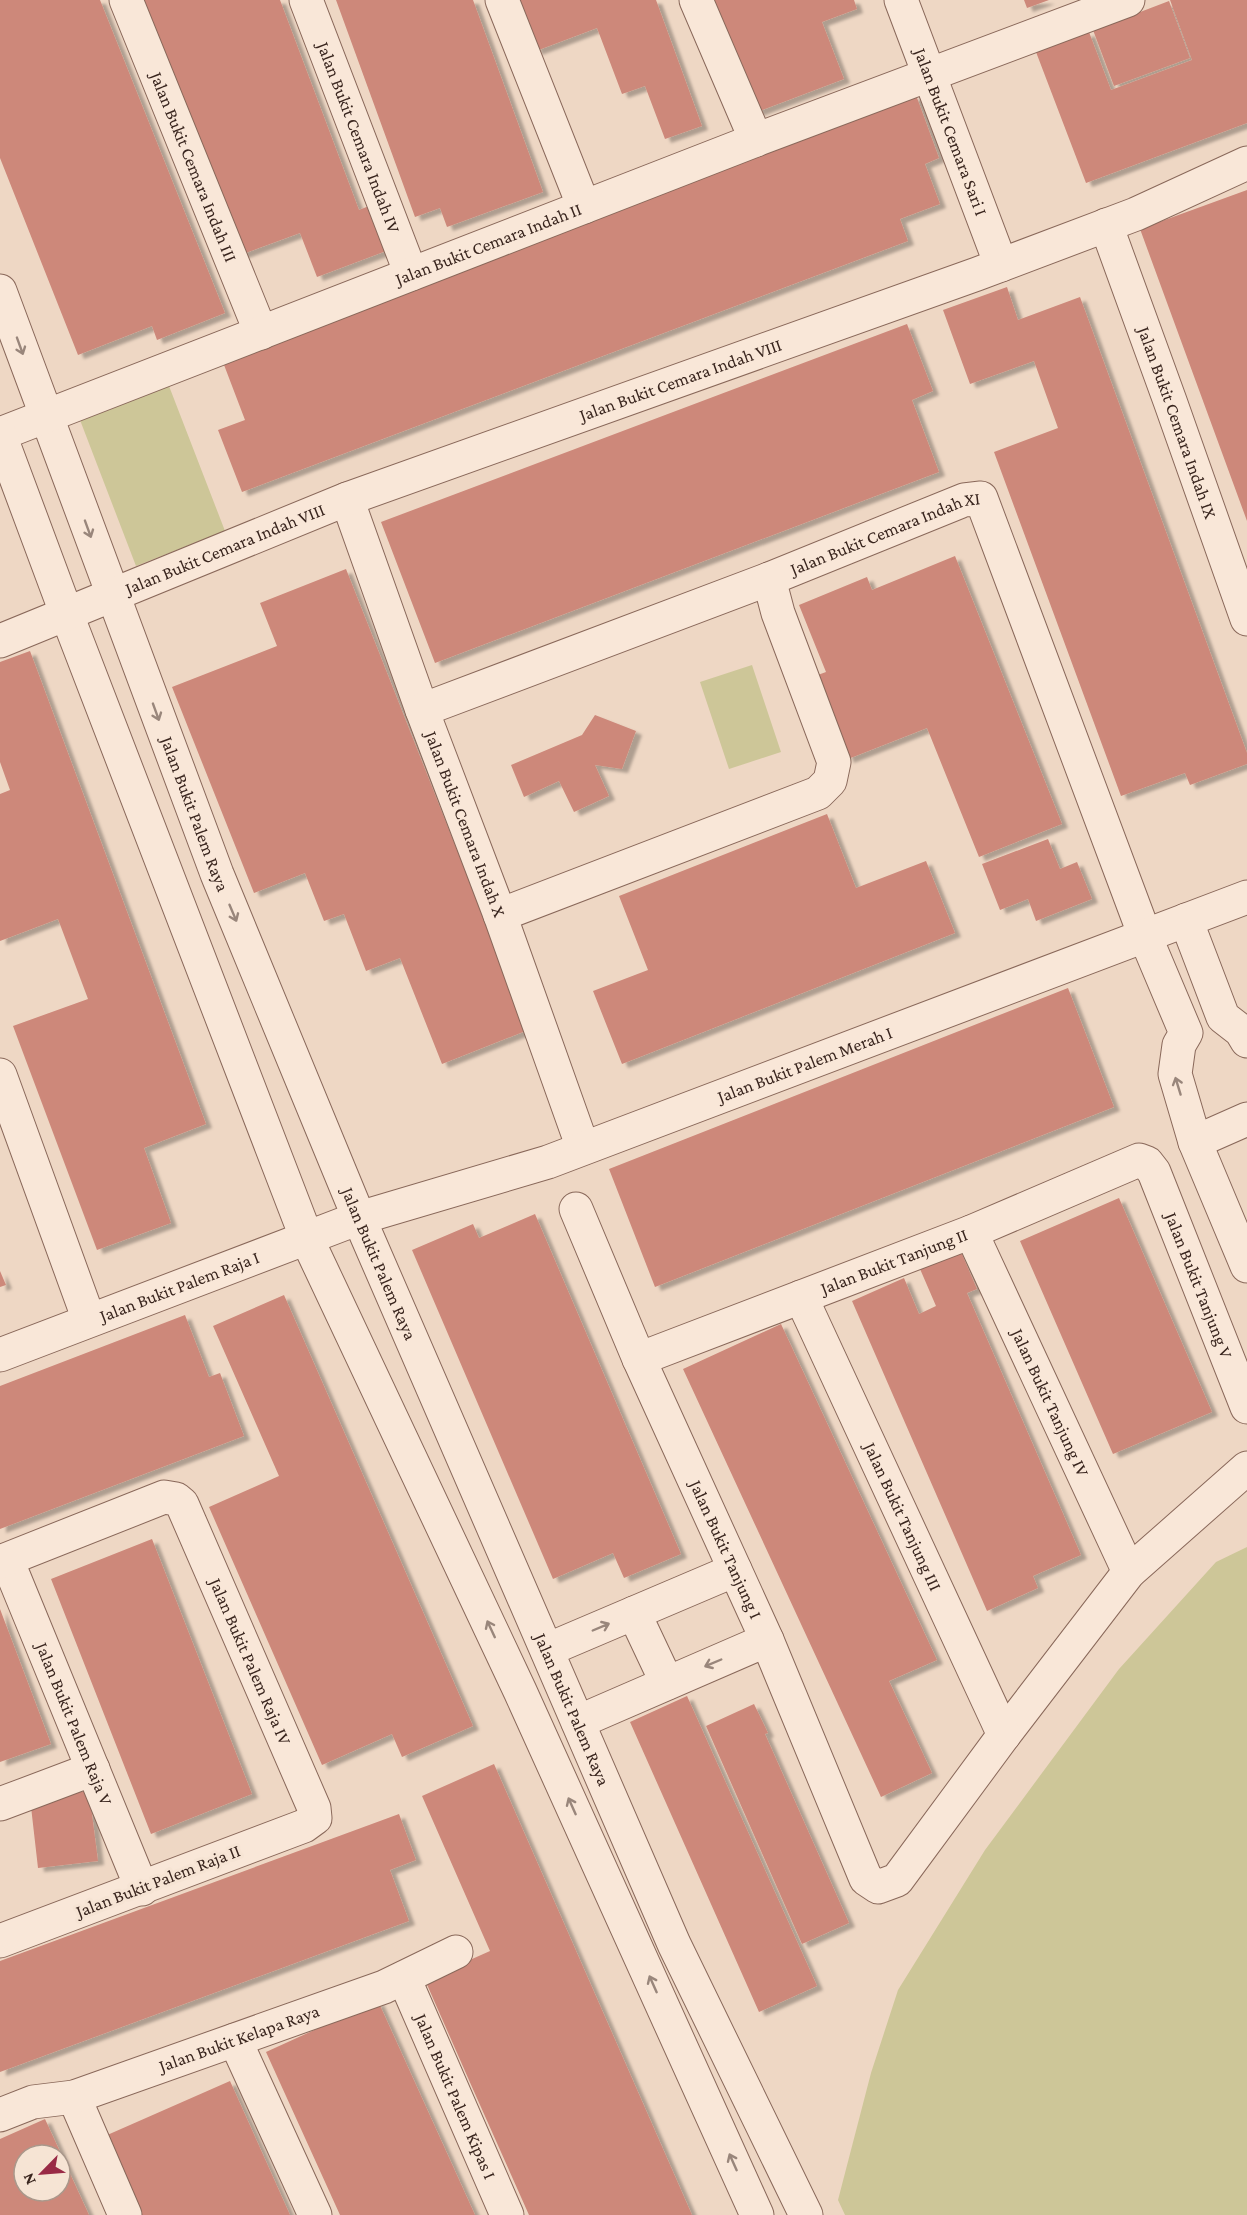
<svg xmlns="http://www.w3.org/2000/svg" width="1247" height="2215" viewBox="0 0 1247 2215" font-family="'Crimson Pro',serif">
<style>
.green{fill:#cdc698}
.building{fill:#cd887a;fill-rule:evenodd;filter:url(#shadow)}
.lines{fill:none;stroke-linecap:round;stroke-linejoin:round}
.minor-casing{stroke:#89685a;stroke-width:35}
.minor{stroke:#f9e7d8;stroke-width:33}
.oneway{stroke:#99867b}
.labels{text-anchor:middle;stroke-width:6;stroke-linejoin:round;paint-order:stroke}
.street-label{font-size:18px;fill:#39251e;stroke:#f6e4d4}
</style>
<defs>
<filter id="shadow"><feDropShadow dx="6" dy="4" stdDeviation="1.5" flood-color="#0004"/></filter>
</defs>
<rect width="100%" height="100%" fill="#eed7c4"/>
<!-- green -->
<path class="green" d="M169,386L225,531L136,566L80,420Z
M752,665L781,752L729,769L700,682Z
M1247,1547V2215H845L838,2200L871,2073L898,1990L985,1850L1119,1669L1216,1562Z"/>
<!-- building -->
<path class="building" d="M0,0H100L225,313L157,340L152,326L78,355L0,158Z
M144,0H280L359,210L369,206L386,251L317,277L300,233L240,255Z
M336,0H473L543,192L447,227L440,208L415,217Z
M517,0H656L702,126L665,139L645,86L622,94L597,28L536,51Z
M713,0H854L857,9L822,22L844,79L757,112Z
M1024,0H1049L1027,8Z
M1170,0H1247V123L1086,183L1036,52L1089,32L1111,90L1192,60Z
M1169,1L1190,58L1114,86L1093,30Z
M916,95L939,158L925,164L940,204L900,219L908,241L242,492L218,430L245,420L221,357Z
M1247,190V521L1140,229Z
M1007,287L1018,320L1080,297L1247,753V764L1190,785L1185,773L1121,796L994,452L1058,428L1049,403L1034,361L970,384L943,310Z
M907,324L933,391L912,400L939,472L435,663L381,522Z
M955,556L1062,824L979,857L927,728L848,759L815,676L826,672L799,605L867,577L872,590Z
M346,569L528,1030L442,1064L400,958L366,971L344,914L324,921L305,873L254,893L172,687L277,646L260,603Z
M30,651L206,1124L144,1148L171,1223L97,1250L13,1026L88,999L58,919L0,941V794L10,790L0,762V662Z
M595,715L636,731L622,769L595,765L609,796L574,812L559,781L524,797L511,765L582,735Z
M827,814L856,888L926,861L955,933L622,1064L593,991L648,970L619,896Z
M1048,839L1060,869L1077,862L1092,899L1036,921L1028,899L1000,910L982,864Z
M1068,988L1114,1107L655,1287L609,1169Z
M1119,1198L1212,1412L1113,1454L1020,1241Z
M535,1214L681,1554L624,1578L613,1553L553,1579L412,1250L473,1224L479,1238Z
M958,1245L977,1289L967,1293L1081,1555L1033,1576L1038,1588L987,1611L852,1301L904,1278L919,1314L936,1306L917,1262Z
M0,1271L6,1285L0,1287Z
M284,1295L473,1726L402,1757L392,1734L322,1765L209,1507L279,1476L213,1326Z
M185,1315L209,1377L220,1373L244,1436L0,1529V1386Z
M781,1324L937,1660L889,1681L932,1773L881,1797L683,1369Z
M152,1539L252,1794L151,1834L51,1579Z
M0,1609L51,1744L0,1762Z
M687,1696L817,1986L759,2012L630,1722Z
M754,1704L768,1733L765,1734L849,1923L802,1944L706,1726Z
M494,1764L692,2215H529L472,2087L425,1980L490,1951L422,1796Z
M89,1791L98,1861L38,1868L30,1798Z
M399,1814L416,1860L390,1870L409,1921L0,2072V1961Z
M378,2001L475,2215H340L266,2052Z
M230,2081L290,2215H141L105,2136Z
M45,2119L89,2215H0V2139ZM24,2155H60V2191H24Z"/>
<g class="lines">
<!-- minor casing -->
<g class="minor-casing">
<g id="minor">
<path id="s1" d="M126,0L261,333"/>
<path id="s2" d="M306,0L411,274"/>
<path d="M502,0L584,207"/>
<path d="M696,0L756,140"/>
<path id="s3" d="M901,0L1001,265"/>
<path id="s4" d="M1106,225L1170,401L1247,619"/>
<path id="s5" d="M0,291L217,874L359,1218L674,1944L806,2215"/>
<path id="s6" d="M0,434L756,140L1128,0"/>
<path d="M0,435L67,615L307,1239L520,1691L757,2215"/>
<path id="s7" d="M347,499L422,710L500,915L583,1148"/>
<path id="s8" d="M0,641L347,499L977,274L1136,214L1247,163"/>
<path id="s9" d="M422,710L769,579L964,500L981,498L1145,936L1186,1033L1179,1045L1175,1074L1195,1142L1247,1266"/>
<path d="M500,915L818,793L830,781L834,762L778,613L769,579"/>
<path d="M1186,920L1223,1017L1241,1031L1247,1041"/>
<path d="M0,1075L89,1320"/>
<path d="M1195,1142L1247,1119"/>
<path id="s10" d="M576,1209L639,1359L767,1640L866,1879L878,1887L897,1880L1004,1735L1129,1572L1247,1468"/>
<path id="s11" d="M971,1232L1129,1572"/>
<path id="s12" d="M801,1297L1004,1735"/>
<path id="s13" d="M0,1355L359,1218L548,1162L1247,897"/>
<path id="s14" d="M639,1359L971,1232L1139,1160L1147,1163L1154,1172L1247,1407"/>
<path id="s15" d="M7,1560L142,1889"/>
<path id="s16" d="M0,1562L164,1497L176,1499L182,1504L314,1808L315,1818L304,1826L0,1941"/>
<path d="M634,1613L667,1683"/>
<path d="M547,1650L735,1570"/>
<path d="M578,1722L767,1640"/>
<path d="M0,1804L93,1769"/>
<path id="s17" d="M404,1978L507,2215"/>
<path d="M235,2040L315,2215"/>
<path d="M74,2097L125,2215"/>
<path id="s18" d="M0,2115L33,2102L74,2097L384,1987L456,1952"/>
</g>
</g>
<!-- minor -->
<use href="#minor" class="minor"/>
</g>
<!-- one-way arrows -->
<defs><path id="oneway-shaft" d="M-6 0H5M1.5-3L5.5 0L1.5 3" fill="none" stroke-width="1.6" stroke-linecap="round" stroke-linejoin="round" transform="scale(1.5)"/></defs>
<g class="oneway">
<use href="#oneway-shaft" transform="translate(20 346) rotate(70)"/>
<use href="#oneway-shaft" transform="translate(88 529) rotate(70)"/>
<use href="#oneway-shaft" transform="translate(156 712) rotate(70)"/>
<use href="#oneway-shaft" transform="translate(233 913) rotate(67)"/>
<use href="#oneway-shaft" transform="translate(1178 1086) rotate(-107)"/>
<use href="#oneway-shaft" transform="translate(601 1627) rotate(-23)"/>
<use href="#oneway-shaft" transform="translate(491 1629) rotate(-115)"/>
<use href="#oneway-shaft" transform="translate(713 1663) rotate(157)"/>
<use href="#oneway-shaft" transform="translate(572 1806) rotate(-114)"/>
<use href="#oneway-shaft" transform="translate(653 1984) rotate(-114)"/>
<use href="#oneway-shaft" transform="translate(733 2162) rotate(-114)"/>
</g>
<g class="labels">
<!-- street labels -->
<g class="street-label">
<text dy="6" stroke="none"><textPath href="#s3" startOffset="141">Jalan Bukit Cemara Sari I</textPath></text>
<text dy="6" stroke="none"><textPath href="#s2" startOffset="147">Jalan Bukit Cemara Indah IV</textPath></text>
<text dy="6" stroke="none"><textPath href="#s1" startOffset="180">Jalan Bukit Cemara Indah III</textPath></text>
<text dy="6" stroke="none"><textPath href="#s6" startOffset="524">Jalan Bukit Cemara Indah II</textPath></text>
<text dy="6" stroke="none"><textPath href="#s8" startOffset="729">Jalan Bukit Cemara Indah VIII</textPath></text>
<text dy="6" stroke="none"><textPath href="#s4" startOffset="210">Jalan Bukit Cemara Indah IX</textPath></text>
<text dy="6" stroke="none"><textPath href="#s9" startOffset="496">Jalan Bukit Cemara Indah XI</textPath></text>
<text dy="6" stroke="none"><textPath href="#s8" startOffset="243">Jalan Bukit Cemara Indah VIII</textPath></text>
<text dy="6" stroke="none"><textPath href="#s5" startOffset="558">Jalan Bukit Palem Raya</textPath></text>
<text dy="6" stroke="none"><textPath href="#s7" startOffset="346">Jalan Bukit Cemara Indah X</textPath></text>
<text dy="6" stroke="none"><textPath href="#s13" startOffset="856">Jalan Bukit Palem Merah I</textPath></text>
<text dy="6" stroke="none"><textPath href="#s14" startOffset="273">Jalan Bukit Tanjung II</textPath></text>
<text dy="6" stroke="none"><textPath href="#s5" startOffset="1044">Jalan Bukit Palem Raya</textPath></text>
<text dy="6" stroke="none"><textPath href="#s14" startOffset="680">Jalan Bukit Tanjung V</textPath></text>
<text dy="6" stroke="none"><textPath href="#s13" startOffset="192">Jalan Bukit Palem Raja I</textPath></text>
<text dy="6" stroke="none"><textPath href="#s11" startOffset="188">Jalan Bukit Tanjung IV</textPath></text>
<text dy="6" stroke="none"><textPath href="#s12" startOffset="242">Jalan Bukit Tanjung III</textPath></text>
<text dy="6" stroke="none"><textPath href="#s10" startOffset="372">Jalan Bukit Tanjung I</textPath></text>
<text dy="6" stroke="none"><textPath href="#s16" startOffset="368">Jalan Bukit Palem Raja IV</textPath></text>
<text dy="6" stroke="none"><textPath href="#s5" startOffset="1530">Jalan Bukit Palem Raya</textPath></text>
<text dy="6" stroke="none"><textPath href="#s15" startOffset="177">Jalan Bukit Palem Raja V</textPath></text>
<text transform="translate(158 1881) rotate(-21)" y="6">Jalan Bukit Palem Raja II</text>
<text dy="6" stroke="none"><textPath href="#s18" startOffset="252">Jalan Bukit Kelapa Raya</textPath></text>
<text dy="6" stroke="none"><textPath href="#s17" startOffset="129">Jalan Bukit Palem Kipas I</textPath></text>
</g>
</g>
<!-- north arrow -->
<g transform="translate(42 2173) rotate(245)"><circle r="28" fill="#f6e4d4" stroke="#aa988b" stroke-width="1.5"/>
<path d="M0-4.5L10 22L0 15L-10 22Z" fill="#992a46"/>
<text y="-9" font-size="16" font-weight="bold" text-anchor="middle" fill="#39251e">N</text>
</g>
</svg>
